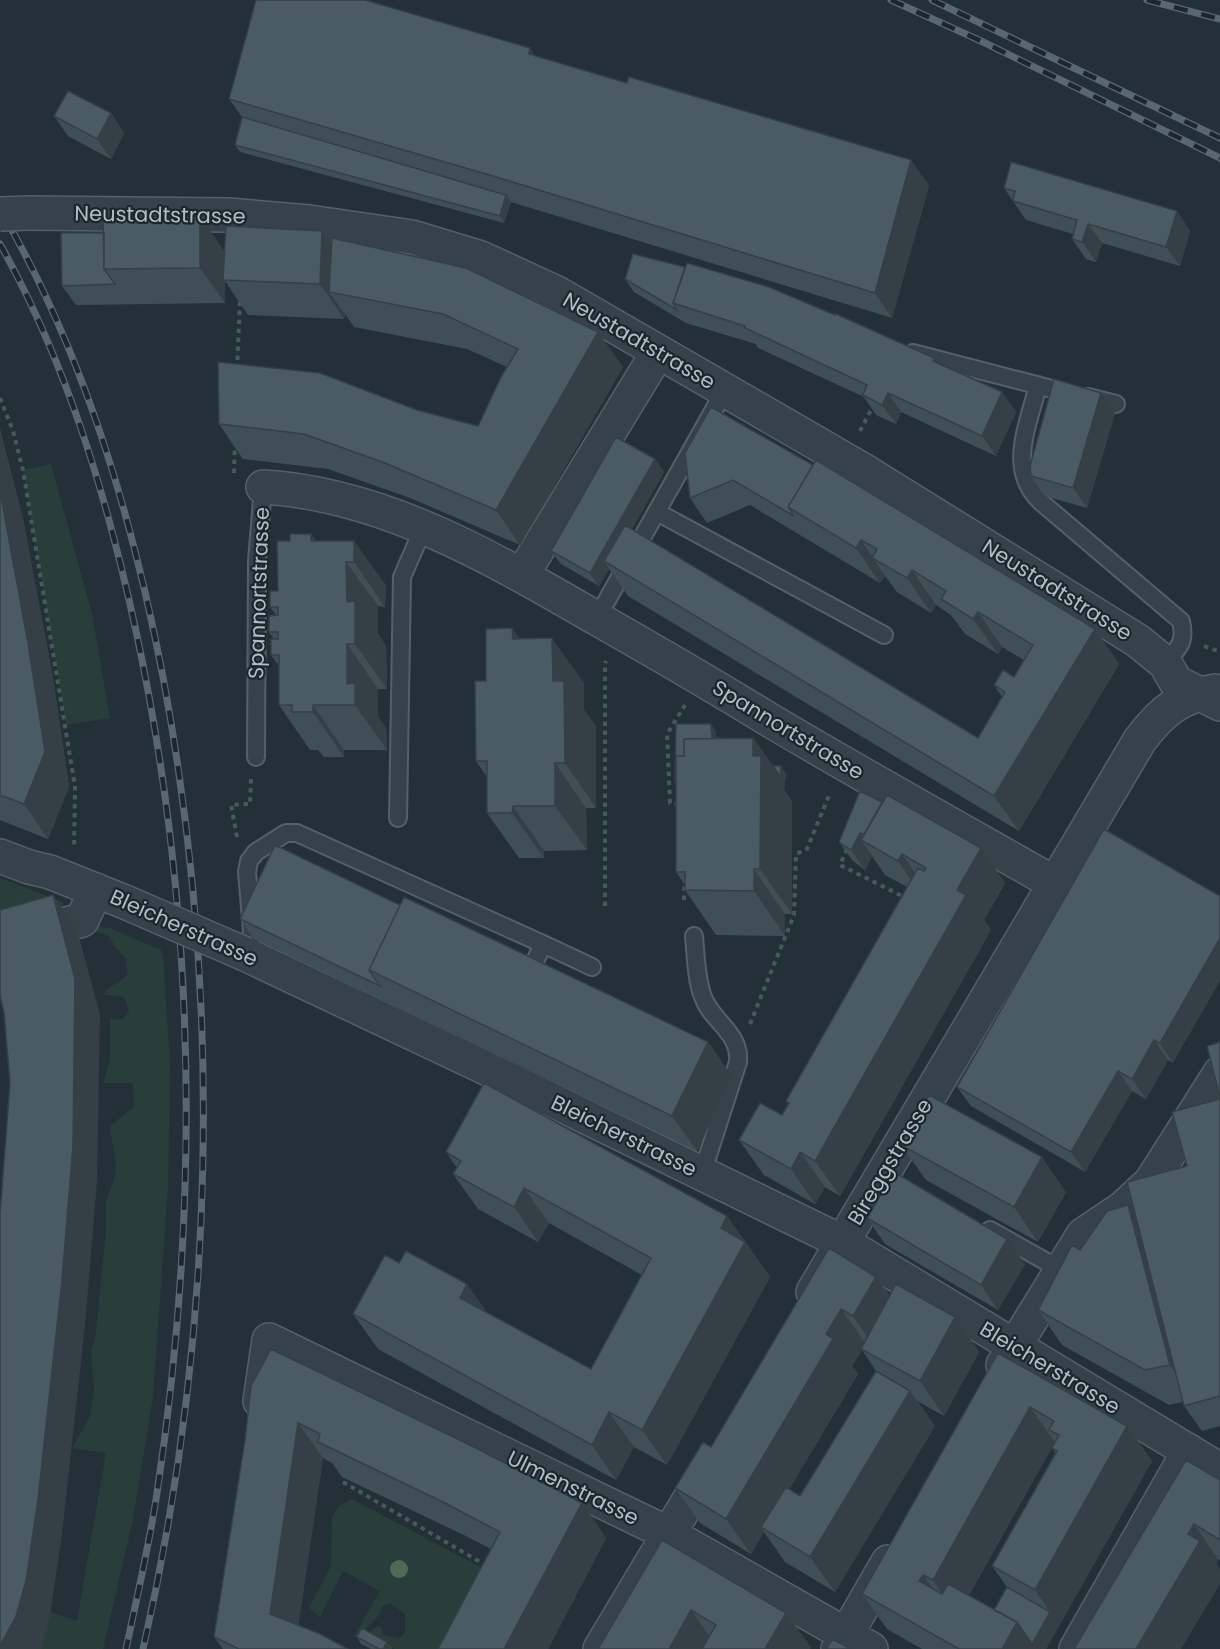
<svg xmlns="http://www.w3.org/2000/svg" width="1220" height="1649" viewBox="0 0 1220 1649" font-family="Poppins,sans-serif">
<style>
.green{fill:#293e3b}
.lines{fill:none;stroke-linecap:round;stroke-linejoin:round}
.service-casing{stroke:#546067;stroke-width:20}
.minor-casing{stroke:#546067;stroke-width:36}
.path{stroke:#465b58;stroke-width:4;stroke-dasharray:4.5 4.5;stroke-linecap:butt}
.service{stroke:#364249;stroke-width:16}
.minor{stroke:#364249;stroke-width:33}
.rail-casing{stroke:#586770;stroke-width:7}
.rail{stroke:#1b262d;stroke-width:4.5;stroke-dasharray:14;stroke-linecap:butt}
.minor-bridge-casing{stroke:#546067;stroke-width:36;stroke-linecap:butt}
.minor-bridge{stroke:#364249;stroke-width:33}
.tree{fill:#4d6a58}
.wall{fill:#404e56;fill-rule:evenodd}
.shaded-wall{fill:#344046}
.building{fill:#4b5b64;stroke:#344046;stroke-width:1.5}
.labels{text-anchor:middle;stroke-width:4.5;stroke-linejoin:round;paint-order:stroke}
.street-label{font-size:21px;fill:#b1bdc5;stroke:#1b262d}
</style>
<rect width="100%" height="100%" fill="#233038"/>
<!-- green -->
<path class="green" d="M51,464L92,614L110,718L66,725L23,470Z
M0,878L63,902L64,909L0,931Z
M86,926L110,928L161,950L163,957L170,1064L168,1187L153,1396L133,1519L103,1649H34L51,1612L77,1621L106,1453L72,1448L90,1417L94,1391L91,1350L95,1341L106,1231V1201L114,1180L116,1166L110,1126L134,1107L133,1083H103L110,1060V1018L117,1020L124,1018L129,1010L125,998L120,996L104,995L106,990L128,975L125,957L117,949L108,935L87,930Z
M352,1499L493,1574L447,1649H394L367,1635L374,1628L381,1626L383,1635L400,1638L405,1632V1614L390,1603L382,1606C378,1623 367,1625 357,1638L354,1636L380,1591L343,1571L320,1617L309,1608L331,1566L332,1517L339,1506Z"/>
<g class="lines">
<!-- service casing -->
<g class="service-casing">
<path id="service" d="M913,353L1048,388
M1038,385C1028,427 1006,470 1042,503L1181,621C1186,643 1179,647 1165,663
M1088,397L1116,404
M657,512L884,635
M597,618L725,390
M256,757L257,561L263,487
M398,818L402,577L423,529
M694,936C696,956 696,979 703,997C712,1022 741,1033 738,1062L702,1174
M543,944L592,967
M245,954L250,941L252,931L247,872L249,861L256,852L286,833H297L543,944L527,979
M990,1230L1061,1270"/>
</g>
<!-- minor casing -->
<g class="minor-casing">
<path id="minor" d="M29,213L228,215L309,222L412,237L481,258L557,293L863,470L1138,641L1165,663L1176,682L1220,704
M263,487C384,494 494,559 596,618C654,651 711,684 768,719C862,775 959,829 1054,883
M522,575L658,352
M0,856L29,867L50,872L125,902
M0,942L82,920L96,890
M245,954L484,1067L842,1242L1220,1470
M813,1292L1140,740C1161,712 1180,696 1215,691
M1003,1365L1083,1235L1123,1208L1151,1182L1220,1073
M260,1401L269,1340L669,1534L871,1649
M600,1649L710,1465
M838,1649L888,1562
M1076,1649L1189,1451"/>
</g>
<!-- path -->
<path class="path" d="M237,369L240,301
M0,398L13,431L23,470L75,787L74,849
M860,431L873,406
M234,473L235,442
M1204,646L1220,652
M679,804L670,803L667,734L685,705
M237,837L231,805L250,804L251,779
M847,849L840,865L906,898
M684,900L685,880
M605,906V664L606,661
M750,1024L794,915L796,854L807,849L830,793
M343,1482L487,1566"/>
<!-- service -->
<use href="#service" class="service"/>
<!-- minor -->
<use href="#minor" class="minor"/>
<!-- rail casing -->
<g class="rail-casing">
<path id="rail" d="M891,0L981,41L1220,158
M932,0L1220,138
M1147,0L1220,19
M0,209C84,353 132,515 163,677C223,998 216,1330 143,1649
M0,244C67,364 107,497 136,631C197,915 200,1207 157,1493C149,1546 137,1597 126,1649"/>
</g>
<!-- rail -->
<use href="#rail" class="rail"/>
<!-- minor-bridge casing -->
<g class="minor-bridge-casing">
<path id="minor-bridge" d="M0,214L29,213
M125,902L245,954"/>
</g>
<!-- minor-bridge -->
<use href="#minor-bridge" class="minor-bridge"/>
</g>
<!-- trees -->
<circle class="tree" cx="399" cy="1569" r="9"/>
<!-- wall -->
<path class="wall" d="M530,48L535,56L627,83L911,160L929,186L892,318L511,202L504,223L240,152L235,145L242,117L229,99Z
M111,113L124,133L111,159L68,136L54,116Z
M1004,188L1177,211L1190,231L1180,266L1102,243L1096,262L1086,259L1072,239L1073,234L1026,220Z
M322,231L332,245L623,367L520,545L410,498L328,469L243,459L219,424L417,410L478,426L507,367L467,349L354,327L345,314L344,319L248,315L225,281V303L76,305L62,286L61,233L224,251V259Z
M625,279L938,363L1002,392L1016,412L996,456L901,412L896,424L876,415L864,397L758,348L756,344L686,323L634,292Z
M1115,413L1087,508L1045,496L1031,476Z
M0,429L23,519L53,678L69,787L48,839L0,820Z
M685,453L1095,629L1119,664L1019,831L628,596L609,569L599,586L561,564L551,551L655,459L664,472L632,529L978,738L1002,697L994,685L1014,677L1024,660L1002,647L998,654L965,634L951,615L936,605L931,613L897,592L885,576L880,583L750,505L707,523L690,498Z
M311,534L316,541H354L386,586L385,607L378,606V634L386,646L387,689H378V717L386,728L387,750H344V757H324L318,750H310L279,705V666L271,655L274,639L269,632L276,615L270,607L278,591L290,541Z
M519,638L584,683V710L596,726V808H586L587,850L544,851V858H519L487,813V777L476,761L486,681Z
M716,731V738H753L773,766L786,773L784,790L792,801V914H785V936L716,935L685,890V885L676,872V783L675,781Z
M860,791L1005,883L984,920L991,930L840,1196L825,1187L815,1204L764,1175L739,1140L782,1115L788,1104L786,1101L907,887L885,875L872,856L865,870L853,861L839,842Z
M1104,829L1173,1063L1168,1060L1146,1099L1132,1091L1085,1172L971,1106L957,1087Z
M400,905L708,1042L732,1077L697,1151L254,939L240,919Z
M1220,1099V1426L1202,1431L1184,1406L1183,1402L1169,1405L1062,1345L1038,1310L1128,1205L1135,1215L1187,1166Z
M901,1145L1066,1192L1038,1242L926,1180Z
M446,1152L727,1216L770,1277L667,1465L634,1447L616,1480L378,1349L353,1314L487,1312L591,1369L642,1275L549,1223L538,1242L478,1209L453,1174L457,1168Z
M867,1218L1025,1264L998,1310L885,1244Z
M829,1248L876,1277L890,1296L955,1317L979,1352L944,1416L917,1401L935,1426L835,1592L785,1562L764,1532L751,1554L700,1523L675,1488L711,1447ZM862,1350L876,1371L800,1496L789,1489L858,1374L852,1366Z
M998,1353L1127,1426L1152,1461L1046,1649H922L887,1629L862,1594ZM1055,1442L1052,1448L1055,1453L992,1566L1007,1587L994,1610L969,1595Z
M251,1386L582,1503L606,1538L548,1649H438L491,1549L468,1537L342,1477L332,1463L323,1458L298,1626L348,1649H223L214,1637L245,1440Z
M1220,1480V1560L1218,1559L1216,1563L1074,1649Z
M662,1540L786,1613L811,1648L598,1649Z
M357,1637L387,1642L392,1648L371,1649L361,1644Z"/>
<!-- shaded-wall -->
<path class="shaded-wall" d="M530,48L548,73L529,54Z
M111,113L124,133L111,159L97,139Z
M911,160L929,186L892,318L875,293Z
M506,195L511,202L504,223L500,216Z
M1177,211L1190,231L1180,266L1166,247Z
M200,216L224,251L225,280H223L225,281V303L200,268Z
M1088,224L1102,243L1096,262L1082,242Z
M322,231L347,266L329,292L345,314L344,319L320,284Z
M598,332L623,367L520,545L496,510Z
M1002,392L1016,412L996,456L982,436Z
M888,393L901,412L896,424L882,405Z
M1101,393L1115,413L1087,508L1073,488Z
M0,429L23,519L53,678L69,787L48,839L24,804L0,491Z
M655,459L664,472L611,566L604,561L609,569L599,586L590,573Z
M311,534L342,578L311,541Z
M861,540L885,576L880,583L856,548Z
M354,541L386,586L385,607L354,562Z
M346,562L378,606V634L386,646L387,689L355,644L347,602Z
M912,570L936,605L931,613L907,578Z
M978,612L1002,647L998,654L973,619Z
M512,628L544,673L513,639Z
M1095,629L1119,664L1019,831L994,796Z
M552,638L584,683V710L596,726V808L565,763L553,681Z
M347,644L378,689V717L386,728L387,750L355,705L347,684Z
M313,705L344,750V757L313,712Z
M711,724L716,731V745L712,738Z
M753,738L780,776L781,766L786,773L784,790L792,801V914L760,869L753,756Z
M555,763L586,808L587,850L555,806Z
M513,806L544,851V858L512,813Z
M860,833L868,844L861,840L872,856L865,870L851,850Z
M981,848L1005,883L984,920L991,930L840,1196L815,1161L957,890Z
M902,854L926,889L922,896L898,861Z
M754,869L785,914V936L754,891Z
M53,895L77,930L100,1014L97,1181L86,1315L62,1534L50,1616L41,1649H0Z
M1220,938V981L1173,1063L1160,1043Z
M1154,1040L1168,1060L1146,1099L1132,1079Z
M708,1042L732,1077L697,1151L672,1116Z
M1118,1071L1132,1091L1085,1172L1071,1152Z
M800,1152L825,1187L815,1204L791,1169Z
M1042,1157L1066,1192L1038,1242L1014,1207Z
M524,1188L549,1223L538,1242L514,1207Z
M1128,1205L1153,1240L1194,1400L1170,1365Z
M727,1216L770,1277L667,1465L642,1430L721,1228Z
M1007,1239L1025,1264L998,1310L981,1285Z
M876,1277L901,1312L877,1351L853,1316Z
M467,1284L492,1319L460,1298Z
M841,1309L866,1344L852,1366L858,1374L765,1530L761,1527L764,1532L751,1554L726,1519L826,1334Z
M955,1317L979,1352L944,1416L920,1381Z
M910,1391L935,1426L835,1592L810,1557Z
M1030,1407L1055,1442L957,1615L933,1580Z
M609,1412L634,1447L616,1480L592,1445Z
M298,1423L323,1458L295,1649L270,1614Z
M1127,1426L1152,1461L1046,1649H1002L1017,1622L1050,1612L1035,1590Z
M582,1503L606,1538L548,1649H504Z
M1194,1524L1218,1559L1216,1563L1220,1569V1584L1181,1649H1136L1188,1534Z
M923,1575L948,1609L919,1581Z
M691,1610L716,1645L714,1649H669Z
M786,1613L811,1648L810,1649H765Z
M387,1642L392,1648V1649H383Z"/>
<!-- building -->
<path class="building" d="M256,0H365L530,48L529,54L627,83L629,77L911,160L875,293L493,176L229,99Z
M68,91L111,113L97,139L54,116Z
M242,117L506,195L500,216L235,145Z
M1011,162L1177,211L1166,247L1088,224L1082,242L1072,239L1077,220L1013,201L1015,191L1004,188Z
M200,216V268L104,269L103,217Z
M226,226L322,231L320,284L223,280Z
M61,233H104V269L115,284L62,286Z
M332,238L466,268L598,332L496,510L385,463L304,434L219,424L218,362L320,373L417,410L478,426L501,377L518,349L443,314L329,292Z
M633,254L685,267L673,303L677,310L625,279Z
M687,263L769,287L835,315L836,314L934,358L933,361L1002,392L982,436L888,393L882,405L863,395L867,385L745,328V326L673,303Z
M1054,379L1101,393L1073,488L1031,476L1030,466Z
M711,407L813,465L788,507L794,516L733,480L690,498L685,453Z
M616,437L655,459L590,573L551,551Z
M816,460L1095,629L994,796L604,561L625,525L978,738L1005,692L994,685L1003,670L1014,677L1033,645L978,612L973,619L941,599L946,591L912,570L907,578L872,558L877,549L861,540L856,548L788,507Z
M0,491L28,643L45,752L24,804L0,795Z
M290,534H311V541H354V562H346L347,602L355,601V644H347V684L355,683V705H313V712H292V705H279V655H271V639H278V632H269V616L278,615V607H270V591H278L277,541H290Z
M512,628L513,639L552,638L553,681H564L565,763H555V806H513L512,813H487V761H476L475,681H486V629Z
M676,724H711L712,738H722L684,739V756H676V781H675Z
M753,738V756H761L760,869H754V891L685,890V872H676V756H684V739Z
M773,766H781L780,776Z
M860,791L882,802L864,834L860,833L851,850L839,842Z
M887,795L981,848L957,890L966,895L815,1161L800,1152L791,1169L739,1140L760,1103L782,1115L789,1103L786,1101L918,868L924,871L926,868L902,854L898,861L861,840Z
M1104,829L1220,896V938L1160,1043L1154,1040L1132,1079L1118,1071L1071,1152L957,1087Z
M275,845L400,905L369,970L380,986L240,919Z
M53,895L75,979L73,1146L62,1280L38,1499L26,1581L16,1616L0,1646V1214L10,1083L4,1013L0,995V910Z
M404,897L708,1042L672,1116L369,970Z
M1220,1042V1097L1207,1046Z
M484,1083L727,1216L721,1228L745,1242L642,1430L609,1412L592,1445L353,1314L385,1255L399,1263L406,1251L467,1284L460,1298L591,1369L651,1258L524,1188L514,1207L453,1174L461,1161L446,1152Z
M929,1095L1042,1157L1014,1207L901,1145Z
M1220,1099V1396L1184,1406L1127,1182L1187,1166L1172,1112Z
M894,1172L1007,1239L981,1285L867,1218Z
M1128,1205L1170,1365L1145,1370L1038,1310L1072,1245L1080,1250L1107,1211Z
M829,1248L876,1277L853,1316L841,1309L826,1334L833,1339L726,1519L675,1488L703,1442L711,1447Z
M896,1284L955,1317L920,1381L861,1349Z
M271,1349L472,1446L582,1503L504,1649H438L500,1532L443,1502L318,1442L320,1434L298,1423L270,1614L320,1634L348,1649H239L214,1637L245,1440L251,1386Z
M998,1353L1127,1426L1035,1590L992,1566L1057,1451L1052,1448L1059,1435L1049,1430L1054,1421L1030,1407L933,1580L923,1575L919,1581L942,1594L948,1584L1017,1622L1002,1649H959L862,1594Z
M876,1371L910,1391L810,1557L761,1527L786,1487L800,1496Z
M1186,1460L1220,1480V1540L1194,1524L1188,1534L1200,1541L1136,1649H1074Z
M662,1540L786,1613L765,1649H702L716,1625L691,1610L669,1649H598Z
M1007,1587L1050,1612L1032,1644L1017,1622L994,1610Z
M362,1628L387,1642L383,1649H379L357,1637Z
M833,1639L850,1649H826Z"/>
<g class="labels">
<!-- street labels -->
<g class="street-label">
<text transform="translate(160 215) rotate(1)" y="7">Neustadtstrasse</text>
<text transform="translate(639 341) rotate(30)" y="7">Neustadtstrasse</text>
<text transform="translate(1057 590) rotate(32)" y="7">Neustadtstrasse</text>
<text transform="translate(259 593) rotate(-88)" y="7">Spannortstrasse</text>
<text transform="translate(788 730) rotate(31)" y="7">Spannortstrasse</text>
<text transform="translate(184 928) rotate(24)" y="7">Bleicherstrasse</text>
<text transform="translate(624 1136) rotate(26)" y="7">Bleicherstrasse</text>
<text transform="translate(890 1162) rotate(-59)" y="7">Bireggstrasse</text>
<text transform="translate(1050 1368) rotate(31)" y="7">Bleicherstrasse</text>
<text transform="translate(573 1488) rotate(26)" y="7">Ulmenstrasse</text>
</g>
</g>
</svg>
